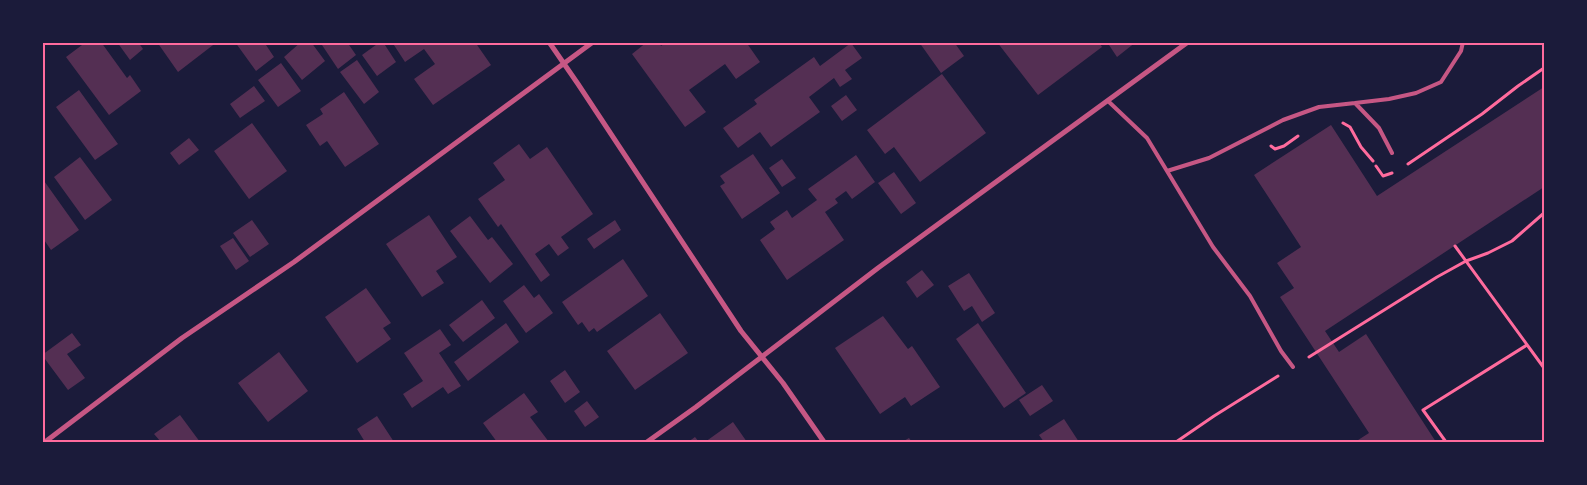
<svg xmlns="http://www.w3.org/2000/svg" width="1587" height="485" viewBox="0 0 1587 485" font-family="'DM Sans',sans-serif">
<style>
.building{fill:#542f53}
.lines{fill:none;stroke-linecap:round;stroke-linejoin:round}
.path{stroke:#ff6b9d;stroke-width:3}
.service{stroke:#c65784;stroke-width:4}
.minor{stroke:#c65784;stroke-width:5}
.neatline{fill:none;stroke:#ff6b9d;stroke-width:2}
</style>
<rect width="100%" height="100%" fill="#1b1b3a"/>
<!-- building -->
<path class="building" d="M86,42H101L127,78L130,75L141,91L109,115L66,57Z
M117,42H138L143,49L130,60Z
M157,42H217L178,72Z
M235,42H264L274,57L256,71Z
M301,42H311L325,61L302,80L284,57Z
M320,42H347L356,55L338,69Z
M380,42H383L396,62L377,76L362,55Z
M392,42H475L491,65L433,105L414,79L435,64L424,49L405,62Z
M647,42H659L661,46L667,42H746L760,62L736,79L725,64L689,90L706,112L685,127L632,54Z
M919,42H954L964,56L941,73Z
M997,42H1099L1102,47L1038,95Z
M1107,42H1136L1117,57Z
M851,43L862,58L845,70L852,79L840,87L834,78L809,97L820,112L771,147L760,132L738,148L723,128L757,104L754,100L814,57L820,66Z
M357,60L379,92L364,104L340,72Z
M281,63L301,91L278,107L258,80Z
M942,74L986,133L920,182L894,147L885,154L867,130Z
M254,86L265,101L240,118L230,104Z
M1544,87V187L1325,331L1339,352L1366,334L1436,442H1355L1369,433L1280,297L1294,288L1277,263L1301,247L1254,175L1331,125L1377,196Z
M79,90L118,144L95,160L56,107Z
M344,92L379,144L345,167L327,141L320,146L306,125L323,114L320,109Z
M846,95L857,110L842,121L831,106Z
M252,123L287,171L249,199L214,151Z
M189,138L199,150L179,165L170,153Z
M519,144L530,159L547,147L593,214L561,237L569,248L558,256L549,244L535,254L550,275L541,282L501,224L498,227L478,199L505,180L493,163Z
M753,154L780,193L742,219L720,186L725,183L720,176Z
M856,155L875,182L852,199L846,191L835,199L838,203L825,212L844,240L787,280L760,240L775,229L770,222L787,210L792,218L817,200L808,189Z
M80,157L112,200L85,220L54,177Z
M782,159L796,178L782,187L769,168Z
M894,172L916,203L901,214L878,183Z
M42,178L79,230L51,250L42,237Z
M429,215L457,257L436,271L444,283L422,297L386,244Z
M470,216L488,240L492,237L513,264L490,283L450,231Z
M252,220L269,244L250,257L233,233Z
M615,220L621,230L594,249L587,239Z
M233,238L249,261L236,270L220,246Z
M623,259L648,296L597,332L594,328L589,332L582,322L578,325L562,302Z
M922,270L934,285L917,298L906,282Z
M969,273L995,313L982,322L972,306L964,311L948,286Z
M524,285L534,298L539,294L553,313L526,333L503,301Z
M366,288L391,323L383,328L391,339L357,363L325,317Z
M482,300L495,318L463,342L449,325Z
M660,313L688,353L635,390L607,351Z
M883,316L908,349L912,346L940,387L911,406L905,397L880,414L835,348Z
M506,323L519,342L468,381L454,362Z
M978,323L1026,393L1004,408L956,339Z
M440,329L451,345L439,353L461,386L448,394L443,387L412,408L403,394L423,381L404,353Z
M72,333L81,345L67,354L85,378L68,390L42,355Z
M279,352L308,391L268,422L238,383Z
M565,370L580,392L565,403L550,381Z
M1042,385L1053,401L1030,416L1019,400Z
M524,393L538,412L530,417L549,442H497L483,423Z
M587,401L599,417L585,427L574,411Z
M180,415L200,442H161L154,434Z
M377,416L394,442H365L357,429Z
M1064,419L1079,442H1044L1039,435Z
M733,422L747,442H705Z
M695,437L699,442H688Z
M909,438L912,442H902Z"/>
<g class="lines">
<!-- path -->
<path class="path" d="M1343,123L1350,127L1361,147L1373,161
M1271,146L1275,149L1284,146L1298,136
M1408,164L1482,114L1518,86L1544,68
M1376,166L1383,176L1392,173
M1455,246L1544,368
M1309,357L1437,277L1466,261L1488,253L1512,241L1544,213
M1176,442L1214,416L1278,376
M1446,442L1423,410L1527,345"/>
<!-- service -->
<path class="service" d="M1108,101L1147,138L1213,247L1250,296L1281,351L1293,367
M1355,103L1389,99L1416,93L1441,82L1461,51L1463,42
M1167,171L1209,158L1283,120L1319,107L1355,103L1379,128L1392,153"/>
<!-- minor -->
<path class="minor" d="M549,42L578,84L741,331L783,383L824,442
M45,442L182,338L294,262L593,42
M647,442L696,407L878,268L1188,42"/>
</g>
<!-- border -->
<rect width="1587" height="485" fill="none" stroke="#1b1b3a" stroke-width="88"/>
<rect x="44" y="44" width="1499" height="397" class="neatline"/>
</svg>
